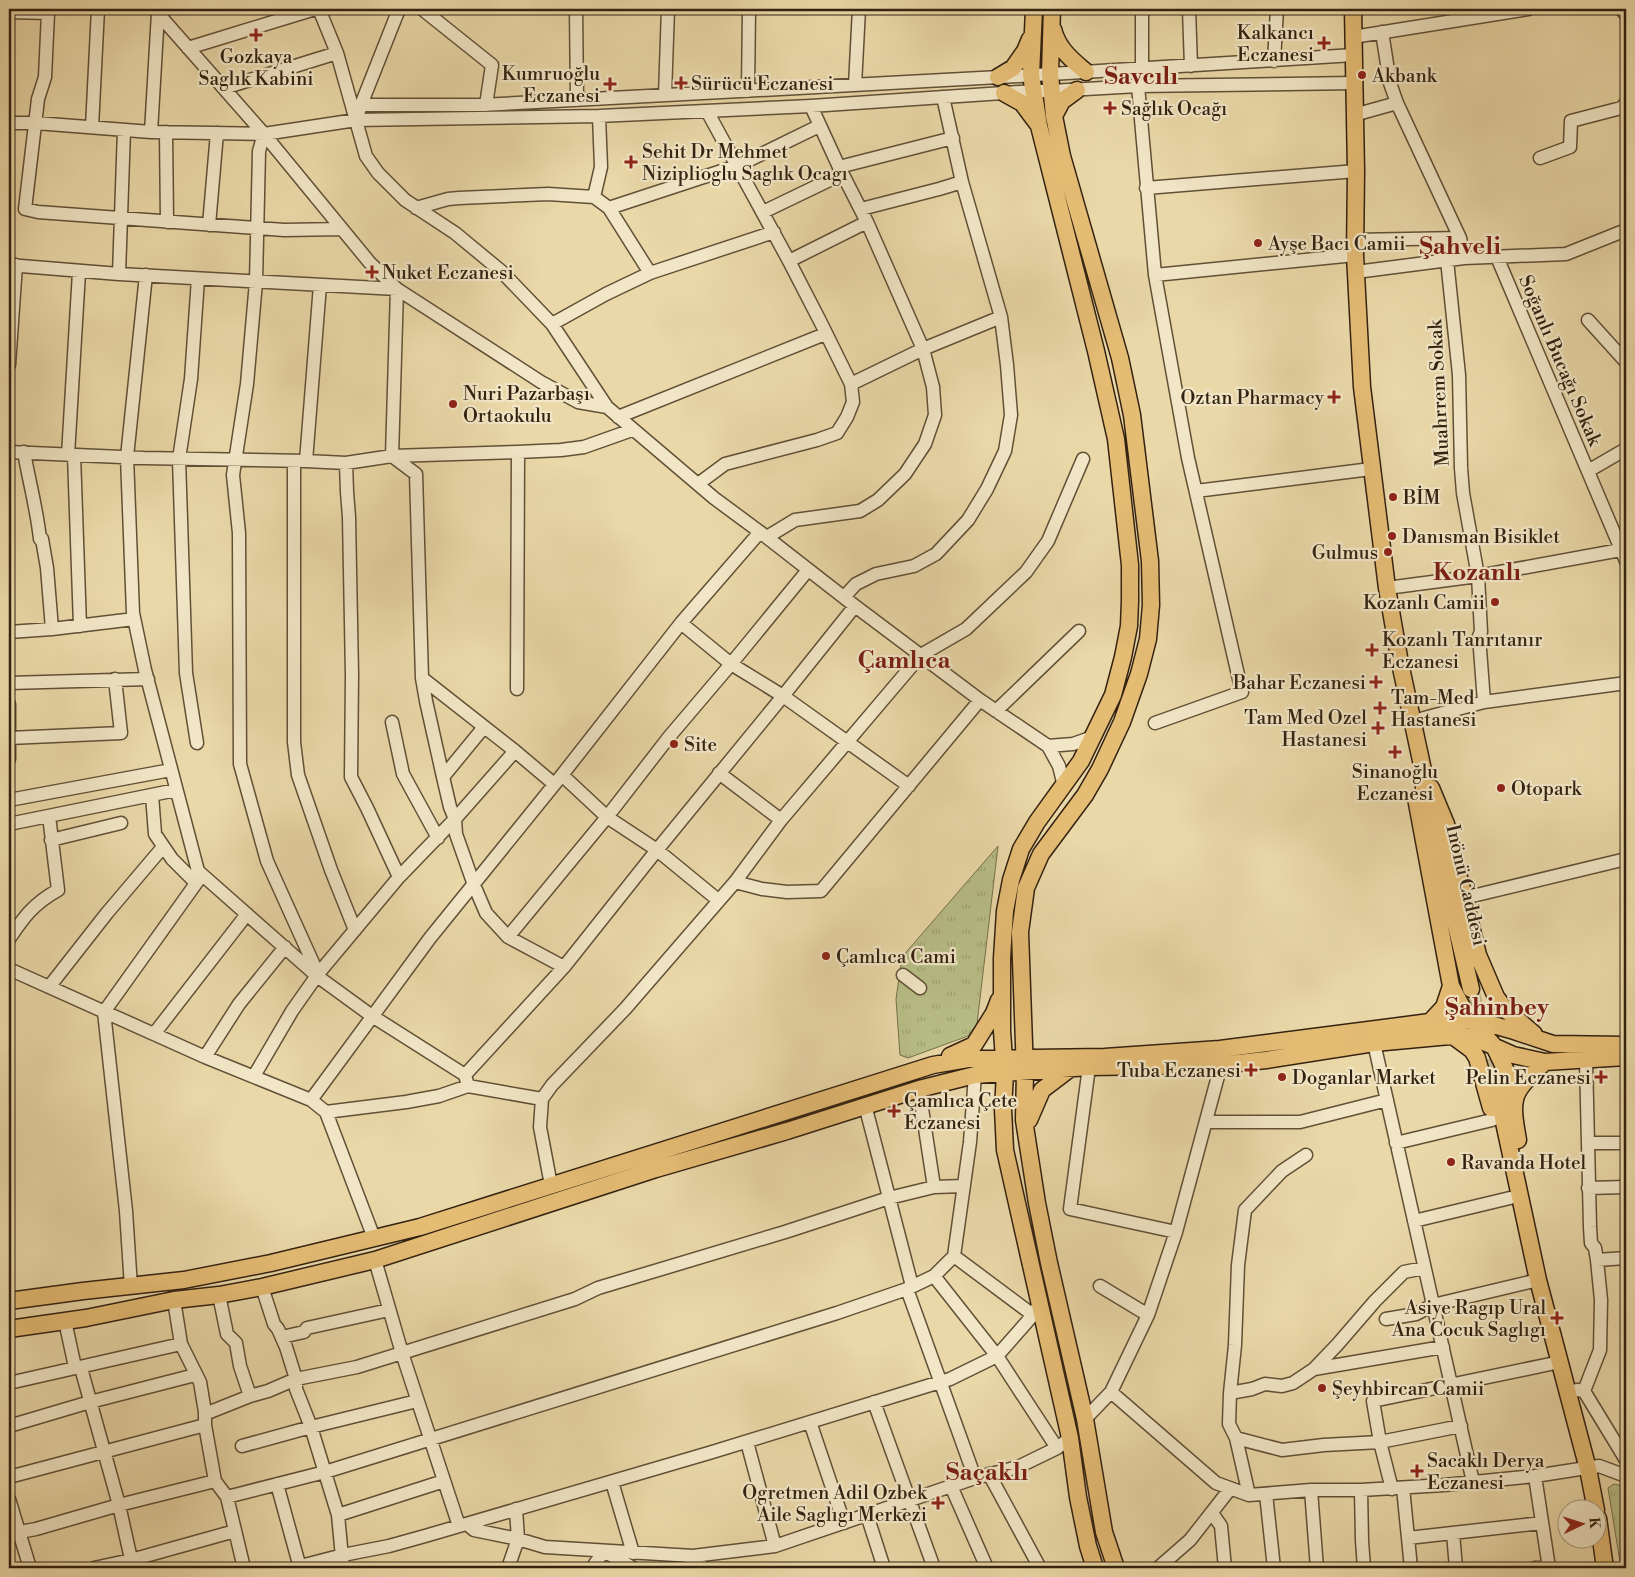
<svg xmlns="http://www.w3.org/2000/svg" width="1635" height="1577" viewBox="0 0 1635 1577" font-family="'Libre Bodoni',serif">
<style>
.park{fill:url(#park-tufts);stroke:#76704c}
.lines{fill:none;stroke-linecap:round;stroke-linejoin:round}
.major-tunnel{stroke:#c5b48a;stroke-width:16;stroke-dasharray:16 8;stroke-linecap:butt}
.minor-casing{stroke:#615037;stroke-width:15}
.major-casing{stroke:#321;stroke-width:19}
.minor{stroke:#f1e6c6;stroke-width:12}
.major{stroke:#e5bc74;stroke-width:16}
.poi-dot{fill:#8f2418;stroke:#f1e6c6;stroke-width:2}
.labels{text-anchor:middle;stroke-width:4.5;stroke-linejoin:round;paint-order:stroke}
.poi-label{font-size:19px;fill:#321;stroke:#f1e6c6;text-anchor:start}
.street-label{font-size:19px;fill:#321;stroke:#f1e6c6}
.district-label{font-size:24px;font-weight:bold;fill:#7a1f14;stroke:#f1e6c6}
</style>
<defs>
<pattern id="park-tufts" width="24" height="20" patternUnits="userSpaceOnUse" patternTransform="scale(1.25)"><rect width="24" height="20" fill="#b8be87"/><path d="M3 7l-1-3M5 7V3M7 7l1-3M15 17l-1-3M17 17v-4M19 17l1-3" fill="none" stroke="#9fa374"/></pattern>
</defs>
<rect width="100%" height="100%" fill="#ead8a8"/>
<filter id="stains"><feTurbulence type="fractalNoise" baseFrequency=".004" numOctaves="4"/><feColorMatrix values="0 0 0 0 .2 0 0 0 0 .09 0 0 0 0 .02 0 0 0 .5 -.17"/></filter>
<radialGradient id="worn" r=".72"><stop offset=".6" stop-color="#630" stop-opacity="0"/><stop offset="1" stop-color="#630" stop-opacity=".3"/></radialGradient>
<!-- park -->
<path class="park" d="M998,846L977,1024L968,1036L908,1058L900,1055L896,999L902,957Z
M1614,1484L1626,1487V1568H1621L1608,1488Z"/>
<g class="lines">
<!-- major-tunnel -->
<path class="major-tunnel" d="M1471,989L1497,1090"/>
<!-- minor casing -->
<g class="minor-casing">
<path id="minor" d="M154,9L264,134L370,263L397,289L541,382L578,402L607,407
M319,9L337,53L366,156L378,173L405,200L455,233L501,271L552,324L607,407L714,498L760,532L855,606L980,700L1048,746L1059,766L1064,786
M422,9L492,65L486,105
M576,9L577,100
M1142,9V69
M1189,9L1191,66
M1621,9L1626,15
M9,12L48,13V9
M48,13L45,77L38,99L25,209L38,212L284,230L342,229
M1382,32L1390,83L1397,103L1460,238L1464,258
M1353,37L1528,9
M188,48L315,9
M1274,61L1277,9
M855,85L859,9
M1138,86L1155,275L1188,458L1242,692L1155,723
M224,88L337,53
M748,91L749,9
M665,95L668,9
M361,105L399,9
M1354,115L1397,103
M356,120L361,105H482L1019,76L1354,55
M9,123H36L151,132L264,134L356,120L599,116L811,106L1034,91H1051L1138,86L1355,83
M92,127L98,9
M151,132L158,13
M166,132L167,222
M264,134L259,151L256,282L247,384L233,475L239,533L240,764L267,861L318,974
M1540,158L1570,147L1571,121L1621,108L1626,103
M839,167L953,138
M1146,188L1356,171
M594,197L601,167L599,116
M416,208L448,199L459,198L548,194L594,197L609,208L737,166L819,126
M609,208L650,273
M861,209L939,189L962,182
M763,212L842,174
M209,225L217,133
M1355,240L1460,238
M1497,257L1626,561
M1447,260L1459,375L1461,468L1463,493L1478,576L1481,632L1479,636L1484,702
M789,261L867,222
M9,265L119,274L397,289L392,456L416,474L422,678L426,701L443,777L450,807L455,819L456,834L474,885L486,913L508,937L564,967
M1356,272L1464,258L1566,254L1626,230
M119,274L124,130
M146,275L127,457L133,613L145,670L198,871L317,976L372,1016L465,1075L468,1086
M1155,275L1355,255
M1588,320L1626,362
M552,324L606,294L650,273L774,232
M9,365L16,265
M851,384L923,349L1001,317
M618,417L825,334
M9,452L144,458L306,461L346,463L392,456L518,452L561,450L584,447L632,430
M24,452C29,481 37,510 40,539H42L47,568L52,629
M68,455L79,272
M74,455L80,626
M294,461V742L298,775L331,870L355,930
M306,461L320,285
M346,463L347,492L349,517L352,675L351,777L367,808L399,877
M1588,471L1626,449
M698,484L725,464L817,440L837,433L847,417L853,402L851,384L821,323L789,261L707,111
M1196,491L1363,470
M767,537L795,520L860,511L878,500L905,474L925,444L935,415L933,387L923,349L867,222L839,167L811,106
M1387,588L1478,576L1626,549
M844,597L856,584L876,574L914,566L936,554L968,520L987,489L1005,451L1011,415L1007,365L1001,317L962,182L943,97
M681,623L731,664L783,696L909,786
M9,632L52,629L134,619
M422,678L515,751L554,784
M9,683L148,679
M517,689L518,452
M9,704V759
M996,711L1079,631
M1413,721L1484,702L1626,683
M392,722L403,774L438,838
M9,738L121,733L115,679
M197,743L186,673L179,459L191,379L198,279
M1048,746L1073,744L1093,737
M719,773L781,820
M562,775L607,817L657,850L718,900
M443,777L484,727
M152,795L155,834L172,859L196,883
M9,800L171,770
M9,824L176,790
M51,840L121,823
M735,882L762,889L787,892L821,891L980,700
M1464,898L1626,859
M508,937L607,817L669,737L731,664L808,570
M9,939C24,917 33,904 58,890L49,816
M9,969L205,1057L311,1100L326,1112L406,1102L439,1096L468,1086L542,1099
M903,975L920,988
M49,987L107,913L163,847
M154,1034L247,914
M1374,1043L1473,1482
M205,1057L239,1004L285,947
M1089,1067L1070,1209L1176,1232
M465,1075L564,967L657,850L783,696L855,606
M254,1076L292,1011L318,974L399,877L455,819L515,751
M919,1089L934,1187
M311,1100L430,938L562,775L681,623L760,532
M865,1105L912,1286
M326,1112L374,1238
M1207,1122H1300L1387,1100
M1396,1143L1492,1120
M1589,1143H1626
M551,1185L540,1127L542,1099L552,1085L625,1009L735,882L781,820L921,655L966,629L1026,572L1048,541L1083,459
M1588,1188L1626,1187
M1414,1221L1510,1198
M954,1256L1033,1315
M375,1260L402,1353L459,1526
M1597,1260L1626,1258
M934,1276L997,1356L1057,1448
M1100,1286L1148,1315
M131,1287L126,1211L104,1012L202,875
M262,1287L274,1324L278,1329L286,1347L296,1379V1389L311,1427L338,1515L343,1568
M907,1289L975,1478
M219,1295L227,1334L236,1343L240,1366L250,1396
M174,1300L181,1344L200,1382L205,1412V1425L215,1481L227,1497L244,1568
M1386,1319L1416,1314L1433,1305L1538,1280
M65,1321L75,1367
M282,1337L304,1332L307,1328L389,1310
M81,1368L119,1505L133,1568
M1314,1369L1443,1347
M9,1383L181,1344
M1577,1390L1584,1391L1626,1460
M1584,1391L1600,1350L1601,1300L1597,1260L1595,1248L1591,1243L1590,1227L1586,1060
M1111,1392L1216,1483L1249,1495L1311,1490H1361L1444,1485L1535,1476L1599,1466L1626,1476
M1230,1393L1252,1389L1265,1384L1282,1386L1293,1383L1314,1369L1337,1345L1375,1301L1404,1272L1424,1268
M874,1402L934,1568
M205,1412H210L250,1396L268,1391L296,1379L357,1367L575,1299L598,1288L785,1232L889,1198L934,1187L964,1186
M1085,1419L1111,1392L1148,1315L1176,1232L1221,1065L1220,1056
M810,1422L844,1523
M9,1426L90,1402L195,1375
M1236,1438L1282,1450L1324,1445L1380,1442L1461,1426
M747,1442L775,1546
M242,1446L311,1427L417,1401
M989,1474L1040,1568
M1535,1476L1549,1568
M9,1477L205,1425
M612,1482L633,1553
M277,1484L299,1564L295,1568
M951,1486L987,1568
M1403,1488L1411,1568
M1392,1489L1380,1442L1373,1401L1560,1362
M1311,1490L1317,1568
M1361,1490L1362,1541L1364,1568
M1266,1494L1274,1568
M1249,1495L1236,1438L1229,1424L1230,1393L1235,1345L1238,1265L1245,1210L1282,1171L1306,1155
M227,1497L325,1472L837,1313L907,1289L934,1276L954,1256L970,1142L975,1075
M9,1499L30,1568
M1212,1513L1221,1526L1225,1568
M338,1515L444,1481
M867,1515L884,1568
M467,1524L474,1530L518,1539L545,1547L693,1556L775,1546L975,1478L1018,1467L1057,1448L1070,1438
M1453,1533L1456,1568
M9,1534L36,1529L119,1505L215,1481
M1408,1538L1541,1523
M686,1556L705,1568
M94,1568L131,1560L235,1531
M293,1568L343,1555L389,1546L425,1536L709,1453L950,1379L997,1356L1033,1315L1039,1304
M508,1568L518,1539L516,1509
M592,1568L604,1551L633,1568
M1158,1568L1190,1540L1230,1489
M1535,1568L1549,1567"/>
</g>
<!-- major casing -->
<g class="major-casing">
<path id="major" d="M1034,9L1031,75L1039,126L1096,351L1116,439L1130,565V601L1129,626L1123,657L1113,695L1081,761L1037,822L1021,849L1011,880L1005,911L1002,958V1031L1005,1073L1003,1109L1005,1150L1070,1438L1078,1497L1088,1546L1095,1568
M1052,9L1050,74L1054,116L1062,156L1120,358L1132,415L1150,561L1151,605L1148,639L1139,674L1122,722L1100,769L1085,795L1041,854L1026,888L1020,932L1025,1072L1024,1120L1037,1203L1049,1263L1085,1419L1104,1532L1116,1568
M1353,9L1356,171L1355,255L1362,387L1387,588L1400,663L1423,770L1424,789L1471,989
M1053,29C1058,49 1071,59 1086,72
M998,77L1013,68L1025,51L1030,39
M1004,93L1022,103L1037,123
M1054,116L1062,101L1077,90
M1431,788L1446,824L1478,955L1496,997L1505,1009L1534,1034
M1416,798L1451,986L1462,1007L1471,1020L1494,1046L1508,1075L1515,1098
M1430,1022L1444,1007L1451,986
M1453,1036L1472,1050L1477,1058L1491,1108
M950,1056L974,1045L994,1013L999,1000
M1497,1090L1538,1280L1588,1469L1596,1510
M1029,1120L1042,1090L1071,1068
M1518,1140C1516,1127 1512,1112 1515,1100C1517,1086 1535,1071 1545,1062
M9,1301L83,1291L184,1280L271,1263L420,1227L933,1065L968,1059L1105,1057L1220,1049L1430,1022L1460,1019L1483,1022L1511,1030L1553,1044L1626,1045
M9,1329L86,1318L174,1300L219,1295L262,1287L375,1260L656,1169L787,1131L919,1089L975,1075L1089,1067L1221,1065L1266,1060L1374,1043L1461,1035L1475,1038L1513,1055L1545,1062L1626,1057
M1598,1518L1605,1568"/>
</g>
<!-- minor -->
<use href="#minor" class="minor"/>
<!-- major -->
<use href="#major" class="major"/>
</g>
<!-- markers -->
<g class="poi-dot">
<path d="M253.5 27.5h5v5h5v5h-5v5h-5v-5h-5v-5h5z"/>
<path d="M1321.5 35.5h5v5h5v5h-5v5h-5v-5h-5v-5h5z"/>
<circle cx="1362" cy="75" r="5"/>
<path d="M678.5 75.5h5v5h5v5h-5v5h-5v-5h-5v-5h5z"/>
<path d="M607.5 76.5h5v5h5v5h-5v5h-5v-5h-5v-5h5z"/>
<path d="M1107.5 100.5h5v5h5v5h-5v5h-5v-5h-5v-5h5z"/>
<path d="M628.5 154.5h5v5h5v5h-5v5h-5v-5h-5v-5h5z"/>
<circle cx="1258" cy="243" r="5"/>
<path d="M369.5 264.5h5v5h5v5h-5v5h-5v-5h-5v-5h5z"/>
<path d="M1331.5 389.5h5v5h5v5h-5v5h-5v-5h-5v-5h5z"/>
<circle cx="453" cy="404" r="5"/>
<circle cx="1393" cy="497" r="5"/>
<circle cx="1392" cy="536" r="5"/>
<circle cx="1388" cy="552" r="5"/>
<circle cx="1495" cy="602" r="5"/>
<path d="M1369.5 642.5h5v5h5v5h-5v5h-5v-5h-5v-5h5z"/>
<path d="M1373.5 674.5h5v5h5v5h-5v5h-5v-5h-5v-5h5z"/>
<path d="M1377.5 700.5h5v5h5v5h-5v5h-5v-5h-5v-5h5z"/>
<path d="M1375.5 720.5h5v5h5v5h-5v5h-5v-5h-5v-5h5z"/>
<circle cx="674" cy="744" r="5"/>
<path d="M1392.5 744.5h5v5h5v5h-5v5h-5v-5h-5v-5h5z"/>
<circle cx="1501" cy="788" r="5"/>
<circle cx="826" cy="956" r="5"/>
<path d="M1248.5 1062.5h5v5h5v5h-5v5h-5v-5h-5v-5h5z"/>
<circle cx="1282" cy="1077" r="5"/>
<path d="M1598.5 1069.5h5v5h5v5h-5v5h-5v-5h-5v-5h5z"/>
<path d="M891.5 1103.5h5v5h5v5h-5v5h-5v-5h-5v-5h5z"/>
<circle cx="1451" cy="1162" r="5"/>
<path d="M1554.5 1310.5h5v5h5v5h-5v5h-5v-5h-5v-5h5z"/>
<circle cx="1322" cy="1388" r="5"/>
<path d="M1414.5 1463.5h5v5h5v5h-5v5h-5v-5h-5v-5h5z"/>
<path d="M935.5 1495.5h5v5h5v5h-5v5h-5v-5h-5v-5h5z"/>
</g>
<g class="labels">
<!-- poi labels -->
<g class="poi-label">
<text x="1314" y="39" text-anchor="end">Kalkancı<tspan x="1314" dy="22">Eczanesi</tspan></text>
<text x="256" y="63" text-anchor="middle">Gozkaya<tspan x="256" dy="22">Saglık Kabini</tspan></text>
<text x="600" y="80" text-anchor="end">Kumruoğlu<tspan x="600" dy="22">Eczanesi</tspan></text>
<text x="1372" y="82">Akbank</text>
<text x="691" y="90">Sürücü Eczanesi</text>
<text x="1121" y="115">Sağlık Ocağı</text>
<text x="642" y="158">Sehit Dr Mehmet<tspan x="642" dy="22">Niziplioglu Saglık Ocagı</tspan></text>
<text x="1268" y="250">Ayşe Bacı Camii</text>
<text x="382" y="279">Nuket Eczanesi</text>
<text x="463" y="400">Nuri Pazarbaşı<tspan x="463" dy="22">Ortaokulu</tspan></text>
<text x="1324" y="404" text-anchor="end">Oztan Pharmacy</text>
<text x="1403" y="504">BİM</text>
<text x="1402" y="543">Danısman Bisiklet</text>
<text x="1378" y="559" text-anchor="end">Gulmus</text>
<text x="1485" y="609" text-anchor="end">Kozanlı Camii</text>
<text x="1382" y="646">Kozanlı Tanrıtanır<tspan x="1382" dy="22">Eczanesi</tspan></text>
<text x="1366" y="689" text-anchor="end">Bahar Eczanesi</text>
<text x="1391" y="704">Tam-Med<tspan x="1391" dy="22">Hastanesi</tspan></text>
<text x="1367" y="724" text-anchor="end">Tam Med Ozel<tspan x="1367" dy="22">Hastanesi</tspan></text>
<text x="684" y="751">Site</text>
<text x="1395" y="778" text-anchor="middle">Sinanoğlu<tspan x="1395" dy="22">Eczanesi</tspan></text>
<text x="1511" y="795">Otopark</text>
<text x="836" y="963">Çamlıca Cami</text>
<text x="1241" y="1077" text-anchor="end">Tuba Eczanesi</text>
<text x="1292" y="1084">Doganlar Market</text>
<text x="1591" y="1084" text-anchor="end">Pelin Eczanesi</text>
<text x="904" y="1107">Çamlıca Çete<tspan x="904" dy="22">Eczanesi</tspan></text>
<text x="1461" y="1169">Ravanda Hotel</text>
<text x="1546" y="1314" text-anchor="end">Asiye Ragıp Ural<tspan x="1546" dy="22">Ana Cocuk Saglıgı</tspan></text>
<text x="1332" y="1395">Şeyhbircan Camii</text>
<text x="1427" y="1467">Sacaklı Derya<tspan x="1427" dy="22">Eczanesi</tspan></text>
<text x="927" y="1499" text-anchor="end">Ogretmen Adil Ozbek<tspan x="927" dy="22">Aile Saglıgı Merkezi</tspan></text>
</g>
<!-- street labels -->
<g class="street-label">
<text transform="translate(1561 360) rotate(67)" y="7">Soğanlı Bucağı Sokak</text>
<text transform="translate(1438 393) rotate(-93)" y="7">Muahrrem Sokak</text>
<text transform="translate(1467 885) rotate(77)" y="7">Inönü Caddesi</text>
</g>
<!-- district labels -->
<g class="district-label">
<text x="1141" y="84">Savcılı</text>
<text x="1460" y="254">Şahveli</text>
<text x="1477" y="580">Kozanlı</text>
<text x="904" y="668">Çamlıca</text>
<text x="1497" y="1015">Şahinbey</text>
<text x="987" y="1480">Saçaklı</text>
</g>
</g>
<!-- margin -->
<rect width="1635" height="1577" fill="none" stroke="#ead8a8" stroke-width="30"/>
<rect x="10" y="10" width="1615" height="1557" fill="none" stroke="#321" stroke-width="2.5"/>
<rect x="15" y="15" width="1605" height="1547" fill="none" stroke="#321"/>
<!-- north arrow -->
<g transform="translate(1582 1524) rotate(86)"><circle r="24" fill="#f1e6c6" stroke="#a5987e"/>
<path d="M0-4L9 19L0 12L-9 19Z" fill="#8f2418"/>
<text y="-8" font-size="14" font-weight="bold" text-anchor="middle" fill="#332211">K</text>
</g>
<rect width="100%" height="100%" filter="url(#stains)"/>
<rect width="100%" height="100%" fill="url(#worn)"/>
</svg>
